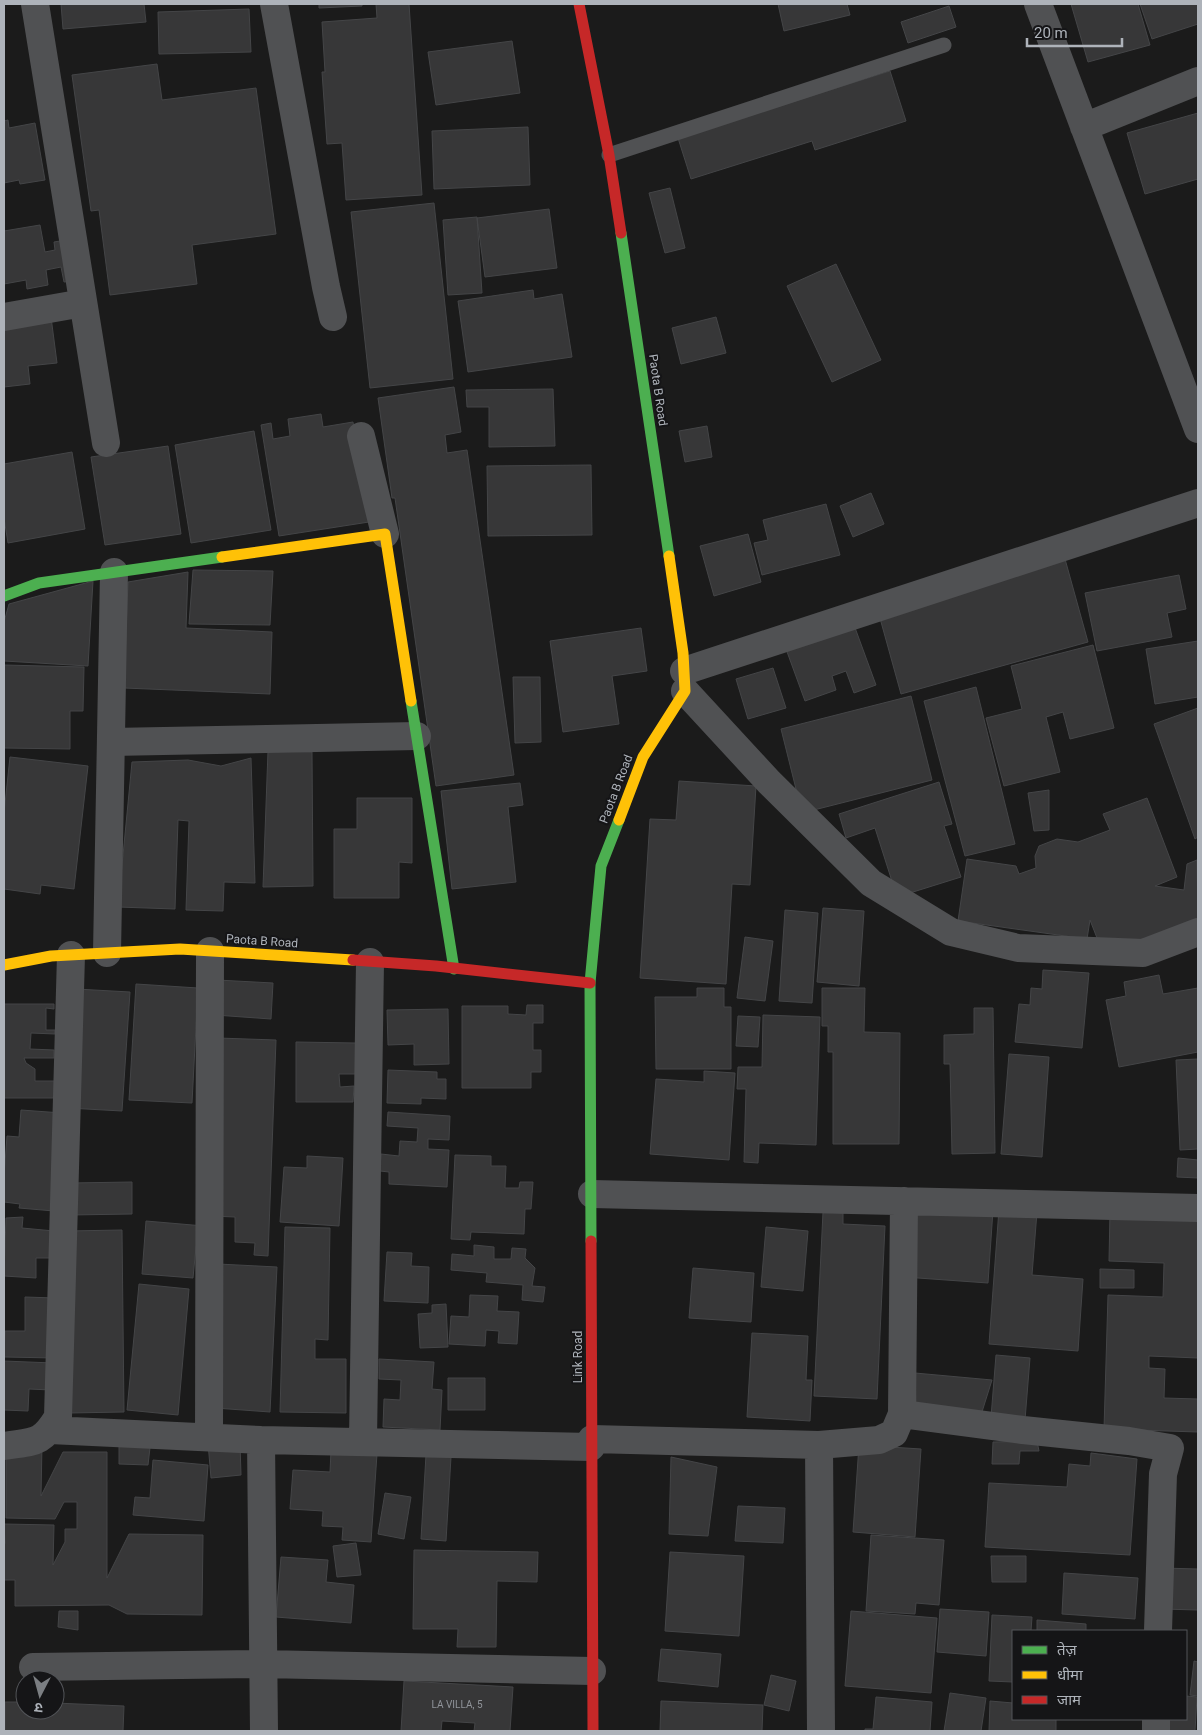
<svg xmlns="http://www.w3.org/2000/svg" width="1202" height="1735" viewBox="0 0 1202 1735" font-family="Roboto,'Noto Sans Devanagari',sans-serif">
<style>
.building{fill:#373738;stroke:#444547}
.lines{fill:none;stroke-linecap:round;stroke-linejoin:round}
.lane{stroke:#505153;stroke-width:15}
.street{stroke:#505153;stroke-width:28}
.fast{stroke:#4caf50;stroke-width:11}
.slow{stroke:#ffc107;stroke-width:11}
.jam{stroke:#c62828;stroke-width:11}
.labels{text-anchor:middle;stroke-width:4;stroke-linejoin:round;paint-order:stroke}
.number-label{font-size:10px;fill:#90949a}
.street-label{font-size:12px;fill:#aeb3ba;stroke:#151517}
</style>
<rect width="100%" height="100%" fill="#1b1b1b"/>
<!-- building -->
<path class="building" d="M61,4H144L146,22L63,29Z
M319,4H362V6L319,8Z
M376,4H409L422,195L346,200L342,143L327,144L322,72H325L322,22L377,18Z
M778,4H847L850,15L784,31Z
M1071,4H1138L1150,45L1088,62Z
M1140,4H1198V24L1152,39Z
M949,6L956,27L908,43L901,22Z
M249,9L251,52L159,54L158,12Z
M512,41L520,93L436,105L428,52Z
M157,64L162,100L256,88L276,234L192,245L197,284L110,295L99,210L91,211L72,75Z
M890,71L906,121L815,150L812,141L691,179L678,138Z
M1198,113V179L1145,194L1127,133Z
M8,120L9,128L35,123L45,180L20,184L19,180L4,183V121Z
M528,127L530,185L434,189L432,131Z
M670,188L685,248L665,253L649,193Z
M434,203L453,379L370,388L351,212Z
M549,209L557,268L485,277L477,218Z
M477,217L482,293L448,295L443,220Z
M40,225L45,252L55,250L54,242L66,240L73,281L64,282L61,267L46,270L48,285L27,289L26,280L4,284V231Z
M836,264L881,360L832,382L787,286Z
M533,290L534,299L562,294L572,357L468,372L458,301Z
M51,317L57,363L28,366L30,384L4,387V323Z
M716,317L726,353L681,364L672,328Z
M454,387L461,432L445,435L447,453L467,450L514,775L436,786L395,498H392L378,398Z
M553,389L555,446L489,447V407H467L466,390Z
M321,414L323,427L353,422L369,522L279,536L261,425L271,423L273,439L290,436L288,419Z
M707,426L712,457L685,462L679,431Z
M254,431L271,530L191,543L175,445Z
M168,446L181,534L105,545L91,457Z
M72,452L85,529L8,543L4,518V464Z
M591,465L592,535L488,536L487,466Z
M871,493L884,524L853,537L840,506Z
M826,504L840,555L762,575L754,543L768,540L763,520Z
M748,534L761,582L714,596L700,546Z
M1065,559L1088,642L901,694L878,611Z
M193,570L273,571L270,625L189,624Z
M188,572L186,628L272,632L270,694L124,688L128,582Z
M1179,575L1186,609L1167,613L1172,637L1097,651L1085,593Z
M93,581L88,666L4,661V622L9,604Z
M854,625L876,685L854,693L846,671L832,676L836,690L805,701L786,649Z
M641,628L647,671L612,676L619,724L563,732L550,641Z
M1198,641V697L1155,704L1146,649Z
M1093,645L1114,728L1070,739L1063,712L1046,717L1060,772L1004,786L986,718L1022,709L1011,666Z
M4,665L84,667L83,711H70V749L4,748Z
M773,668L786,708L748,719L736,679Z
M513,677H540L541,742L515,743Z
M976,687L1015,844L965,856L924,701Z
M911,696L932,780L802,813L781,729Z
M1198,708V837L1195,839L1154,724Z
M268,751L312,752L313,886L263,887Z
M10,757L88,766L74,889L41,885L40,894L4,889V813Z
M251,758L255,883L224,882L223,911L186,910L189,821L178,820L175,909L118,907L132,762L188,760L221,766Z
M679,781L756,786L750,885L732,884L726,984L640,978L650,819L676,820Z
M939,782L952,824L944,826L961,877L897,897L875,828L846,838L839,814Z
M520,783L523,805L508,807L516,882L452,889L441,791Z
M1049,790V830L1034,831L1028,793Z
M357,798H412V863L399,862V898H334V829H357Z
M1147,798L1177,877L1155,886L1184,890L1187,864L1197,860L1198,922L1138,944L1097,938L1090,920L1087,939L958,921L967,859L1016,866L1019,874L1036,868L1035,856L1039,846L1057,839L1078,842L1110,830L1103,814Z
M823,908L864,911L859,986L817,982Z
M785,910L818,913L812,1003L779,1001Z
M745,937L773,941L765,1001L737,998Z
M1043,970L1089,973L1082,1048L1015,1042L1019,1004L1030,1005L1031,988L1042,989Z
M1159,975L1163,994L1198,988V1052L1119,1067L1106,1000L1126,996L1124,982Z
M217,980L273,983L271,1019L215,1015Z
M136,984L198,988L192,1103L129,1100Z
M697,988H724V1007H731V1069H656L655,997H697Z
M822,988H865L864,1032L900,1033L899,1144H833V1052H828V1026H822Z
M76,989L130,992L122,1111L68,1108Z
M4,1004H54V1009L46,1008V1030H55V1034L31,1033L30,1049L54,1050V1058H24L26,1063L35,1069V1081H58L57,1098H4Z
M527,1005H543V1023H533V1050H541V1072H531V1088H462V1006H508V1014L526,1015Z
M974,1008H993L995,1153L952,1154L950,1064H944V1035L974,1034Z
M448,1009L449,1064L414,1065V1044L388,1045L387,1010Z
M763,1015L820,1017L816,1145L759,1143L758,1163L744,1162L746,1089H737L738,1067H762Z
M738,1016L760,1017L758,1047L736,1046Z
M218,1038L276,1040L268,1256L254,1255L255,1243L235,1242V1217L211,1216Z
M296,1042L356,1043V1074H339L340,1087L354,1086L353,1102H296Z
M1009,1054L1049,1057L1042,1157L1001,1154Z
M1198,1059V1149L1180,1150L1176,1060Z
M388,1070L437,1072V1079H446V1099L421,1098V1104L387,1103Z
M704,1071L735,1073L729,1160L650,1154L656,1079L704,1082Z
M21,1110L62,1113L54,1211L19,1208L20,1204L4,1202V1176L7,1136L19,1137Z
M388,1112L450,1116L449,1140L428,1139V1149L449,1150L447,1187L389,1184V1172L380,1171L381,1154L399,1156L400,1141L417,1142L418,1128L387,1126Z
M455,1155L491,1156V1166H506L505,1188H519L520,1182H533L531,1209H525L524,1234L471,1232L470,1240L451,1239Z
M307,1156L343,1158L339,1226L280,1222L284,1167L307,1168Z
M1178,1158L1198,1160V1178L1177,1177Z
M132,1182V1214L70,1215V1183Z
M908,1204L993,1210L988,1283L904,1277Z
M999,1209L1037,1212L1032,1275L1083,1279L1078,1351L989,1344Z
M823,1212L843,1213V1224L885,1226L877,1399L814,1396Z
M1110,1212H1198V1358L1149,1356V1368L1165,1369L1164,1398L1198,1399V1432L1104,1429L1108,1295L1163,1297L1164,1263L1109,1261Z
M23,1217L22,1228L54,1231V1258H36V1278L4,1276L6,1218Z
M146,1221L204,1226L196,1247L193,1278L142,1274Z
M285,1227L330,1228L328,1340L315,1339V1359H346V1413L280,1412Z
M766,1227L808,1231L803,1291L761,1287Z
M122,1230L124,1412L69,1413L67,1231Z
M474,1245L494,1247V1259H511L512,1248L526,1249L525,1258L535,1268L532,1286L545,1287L543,1302L522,1300L523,1285L486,1282L487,1273L451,1270L452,1254L474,1256Z
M387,1252L412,1253L411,1266L429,1267L428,1303L384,1301Z
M218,1264L277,1267L270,1412L215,1408Z
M693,1268L754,1273L751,1322L689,1318Z
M1100,1269L1134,1270V1288H1100Z
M139,1284L189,1289L178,1415L127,1410Z
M470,1295L498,1296L497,1311L519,1312L517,1344L498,1343L499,1331L486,1330L485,1346L449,1344L451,1316L469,1317Z
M25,1297L55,1298V1358L4,1357L5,1331H25Z
M446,1304L448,1347L420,1348L418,1314L432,1313V1305Z
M752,1333L808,1336L806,1380H812L810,1421L747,1417Z
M996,1355L1030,1358L1025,1420L991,1417Z
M379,1359L434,1362L432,1389L442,1390L440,1430L383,1427L384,1399L400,1400L401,1380L379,1379Z
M4,1361L53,1363L51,1390L29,1389L28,1411L4,1410Z
M915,1373L992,1380L981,1415L916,1405Z
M448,1378H485V1410H448Z
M151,1439L148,1465L119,1464V1440Z
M1037,1441L1039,1451H1020L1019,1464H992L993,1442Z
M208,1443L240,1444L241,1475L211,1478Z
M42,1444L41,1496L63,1452H107V1578L129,1534L203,1535L202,1615L127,1614L109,1605L15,1606V1580H4V1546L5,1543L4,1524L54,1525L53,1565L65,1542V1529H77V1502H64L55,1519L6,1518V1452Z
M859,1445L921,1449L915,1537L853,1532Z
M331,1451L377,1454L371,1542L342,1540L343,1527L322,1526L323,1511L290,1509L293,1470L330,1472Z
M1091,1453L1137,1459L1130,1555L985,1547L989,1483L1067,1487L1069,1464L1090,1466Z
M426,1455L451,1457L446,1541L421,1539Z
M671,1457L717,1467L708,1536L669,1534Z
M153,1460L208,1465L204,1521L133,1515L135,1497L150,1498Z
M385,1493L411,1497L404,1539L378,1534Z
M738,1506L785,1508L783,1543L735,1541Z
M871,1535L944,1540L939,1605L916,1603L915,1614L866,1611Z
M356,1543L361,1575L337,1577L333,1546Z
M414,1550L538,1552L537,1582L497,1581L496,1647H457L458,1629H413Z
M670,1552L744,1556L739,1636L665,1631Z
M991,1556H1026V1582H992Z
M281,1557L328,1560L326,1582L354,1585L351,1623L276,1617Z
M1162,1568L1198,1569V1610L1162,1609Z
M1064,1573L1138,1578L1135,1619L1062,1614Z
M940,1609L989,1612L986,1656L937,1652Z
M59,1611H78V1630L58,1627Z
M851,1611L937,1618L931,1693L845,1686Z
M992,1615L1032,1617L1031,1631H1013V1682L989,1681Z
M1037,1620L1086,1624V1631H1037Z
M661,1649L721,1654L718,1687L658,1681Z
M1194,1661L1198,1662V1696L1190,1695Z
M771,1675L796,1681L789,1711L764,1705Z
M404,1681L513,1687L510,1731H474L475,1723L442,1721L441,1731H401Z
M950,1693L986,1698L981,1731H944Z
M1186,1696L1197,1697L1195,1731H1163L1164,1719H1186Z
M876,1697L932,1702L930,1731H865V1729H873Z
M661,1701L763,1705L762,1731H660Z
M990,1701L1013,1703V1719H1056V1731H989Z
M5,1702H25V1710H55V1703L124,1706L123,1731H5Z"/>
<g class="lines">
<!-- lane -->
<path class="lane" d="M609,155L944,45"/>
<!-- street -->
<path class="street" d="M35,4L106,443
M274,4L326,287L333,317
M1038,4L1198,429
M1084,127L1198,81
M4,317L83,303
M361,436L385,534
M684,671L1198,503
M685,691L769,782L871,883L951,932L1018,948L1143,953L1198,932
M111,742L417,736
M107,953L114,572
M592,1194L1198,1208
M902,1414L1023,1430L1129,1441L1170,1448L1163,1474L1158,1631
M50,1430L261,1440L591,1447
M209,1437L210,951
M592,1439L819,1445L821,1731
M261,1440L264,1731
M363,1441L370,962
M819,1445L879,1440L894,1433L902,1414L904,1201
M4,1446C34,1441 41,1445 58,1417L71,955
M33,1667L263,1664L592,1671
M1156,1731V1719"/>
<!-- fast -->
<path class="fast" d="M621,233L669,556
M4,596L39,583L222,557
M411,701L454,969
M591,1241L590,983L601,866L619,820"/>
<!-- slow -->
<path class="slow" d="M222,557L385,534L411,701
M619,820L643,757L685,691L683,653L669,556
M4,965L51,956L180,949L353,960"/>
<!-- jam -->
<path class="jam" d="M579,4L609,155L621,233
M353,960L436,966L590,983
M591,1241L593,1731"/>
</g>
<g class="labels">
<!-- number labels -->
<g class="number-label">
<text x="457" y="1708">LA VILLA, 5</text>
</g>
<!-- street labels -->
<g class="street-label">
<text transform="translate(658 390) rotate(82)" y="4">Paota B Road</text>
<text transform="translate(616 789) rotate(-69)" y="4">Paota B Road</text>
<text transform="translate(262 941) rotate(4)" y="4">Paota B Road</text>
<text transform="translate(578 1357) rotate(-90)" y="4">Link Road</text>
</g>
</g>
<!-- border -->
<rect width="1202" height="1735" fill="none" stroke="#aeb3ba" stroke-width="10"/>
<!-- legend -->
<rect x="1012" y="1630" width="175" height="90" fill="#151517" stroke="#525458"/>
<rect x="1022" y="1646" width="25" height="8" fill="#4caf50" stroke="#525458"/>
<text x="1057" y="1655" font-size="15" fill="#aeb3ba">तेज़</text>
<rect x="1022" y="1671" width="25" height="8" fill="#ffc107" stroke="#525458"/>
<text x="1057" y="1680" font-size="15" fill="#aeb3ba">धीमा</text>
<rect x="1022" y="1696" width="25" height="8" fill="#c62828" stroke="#525458"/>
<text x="1057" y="1705" font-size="15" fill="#aeb3ba">जाम</text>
<!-- north arrow -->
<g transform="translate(40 1695) rotate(186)"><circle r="24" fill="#151517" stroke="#525458"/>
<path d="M0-4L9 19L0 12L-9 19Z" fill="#7b7e82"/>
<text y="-8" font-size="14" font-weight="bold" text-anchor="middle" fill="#aeb3ba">उ</text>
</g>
<!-- scale -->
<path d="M1027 38v8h95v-8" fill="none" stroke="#aeb3ba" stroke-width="2.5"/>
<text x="1034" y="38" font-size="15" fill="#aeb3ba" stroke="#151517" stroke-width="4" paint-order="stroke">20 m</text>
</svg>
